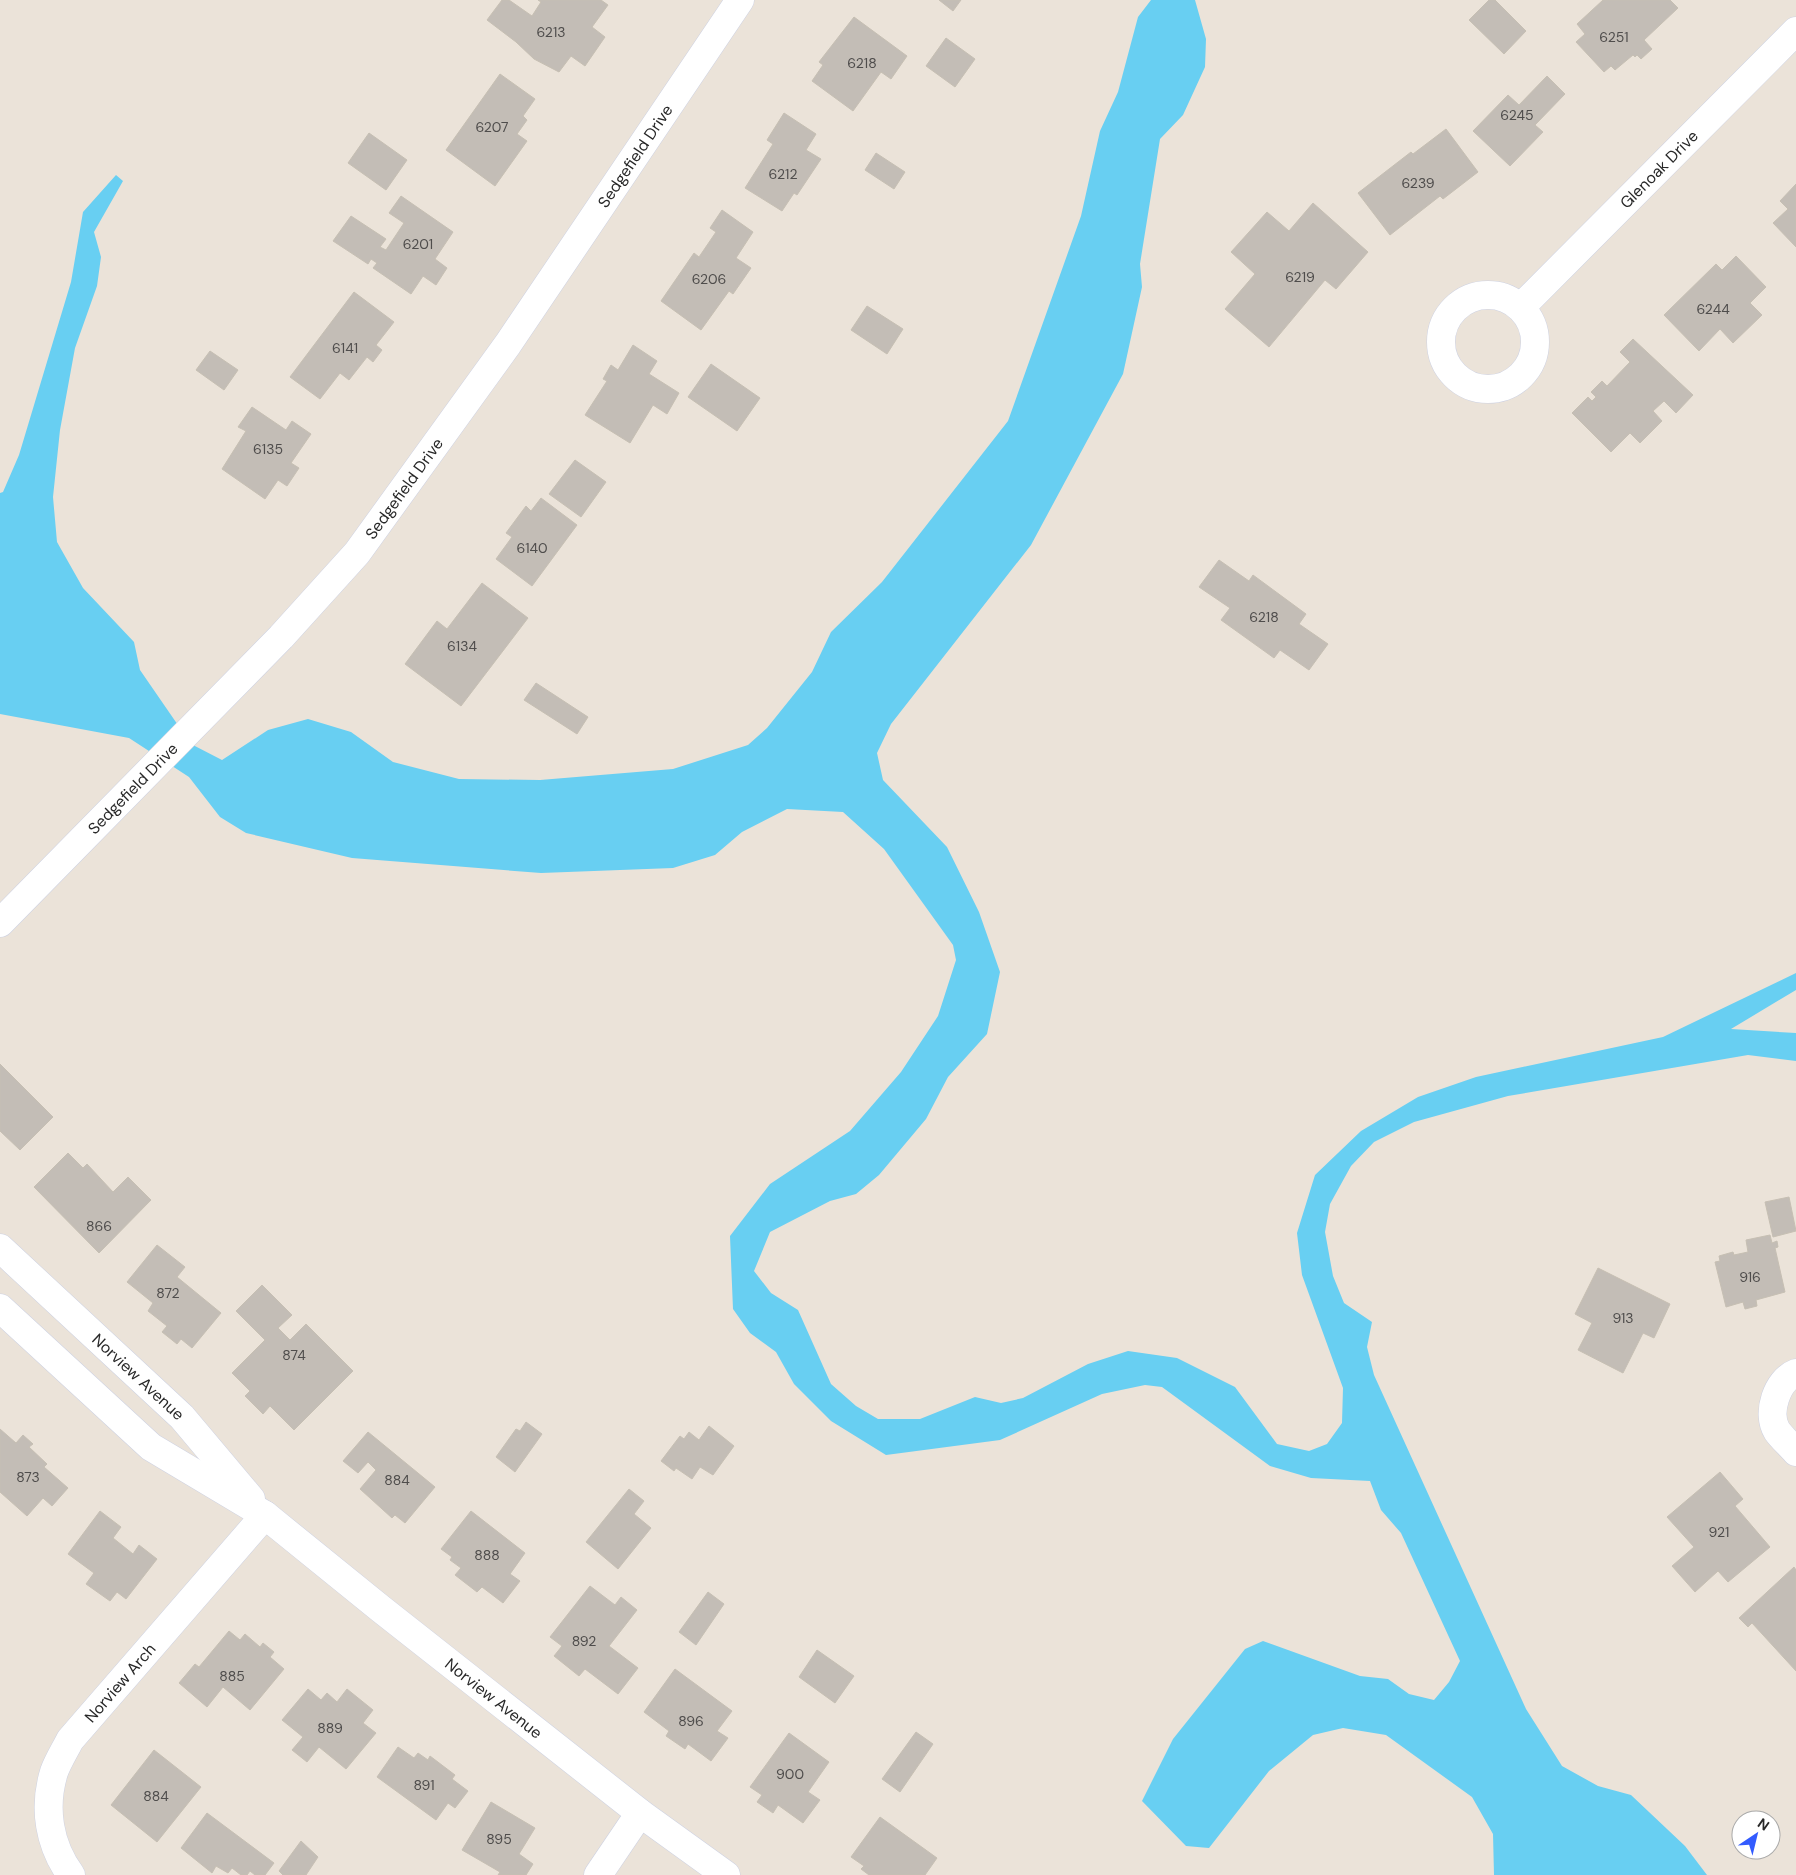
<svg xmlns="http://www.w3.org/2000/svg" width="1796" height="1875" viewBox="0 0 1796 1875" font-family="'DM Sans',sans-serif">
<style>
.water{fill:#68cff2}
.building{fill:#c3bdb6;stroke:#c6bfb3}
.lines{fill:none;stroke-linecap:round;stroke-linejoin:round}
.minor-casing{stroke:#ced2e2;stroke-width:29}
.minor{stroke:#fff;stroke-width:28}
.labels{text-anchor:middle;stroke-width:5;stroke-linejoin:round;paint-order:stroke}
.number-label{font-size:14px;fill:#4f4d4c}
.street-label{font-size:16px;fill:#282828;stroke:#fff}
</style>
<rect width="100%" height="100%" fill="#ebe3d9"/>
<!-- water -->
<path class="water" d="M1151,0H1195L1206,39L1205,67L1183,115L1160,139L1140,264L1142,287L1123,374L1031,545L891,724L877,753L883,780L947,847L979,912L1000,972L987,1034L948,1077L926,1119L879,1175L856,1194L830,1201L770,1232L754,1271L771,1293L798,1310L831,1384L856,1406L878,1419H920L975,1397L1001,1403L1023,1398L1088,1364L1128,1351L1177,1358L1235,1387L1277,1444L1309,1451L1327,1444L1342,1423L1343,1388L1302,1275L1297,1233L1315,1175L1361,1131L1418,1097L1476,1077L1663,1037L1796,973V990L1731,1029L1796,1033V1061L1748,1055L1508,1096L1414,1122L1374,1142L1351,1166L1330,1204L1325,1232L1333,1276L1344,1303L1372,1322L1367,1347L1374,1375L1526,1709L1562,1766L1598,1786L1631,1795L1685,1846L1707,1875H1494L1493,1834L1472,1797L1386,1735L1343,1728L1313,1735L1269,1771L1209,1848L1186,1846L1142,1801L1173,1739L1245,1649L1263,1641L1360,1676L1388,1679L1409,1694L1434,1700L1449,1682L1460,1661L1401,1533L1381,1510L1370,1481L1311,1478L1270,1466L1162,1387L1145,1385L1102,1394L1000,1440L886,1455L831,1421L794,1384L776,1352L750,1333L733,1309L730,1236L770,1184L850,1131L901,1072L938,1016L956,960L953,945L884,849L843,812L787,809L742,832L715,855L673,868L541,873L352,858L246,833L220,817L189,777L129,738L0,714V493L3,492L19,455L71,282L83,212L116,175L123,181L94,232L101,257L97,286L75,348L60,430L53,497L57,542L83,588L134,642L140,670L191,744L222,760L268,730L308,719L351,732L393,762L459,779L540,780L673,769L748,745L767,728L812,672L831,632L882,582L1008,421L1081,216L1100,131L1118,92L1138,17Z"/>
<!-- building -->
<path class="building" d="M502,0H509L532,16L541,2L538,0H601L608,5L592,27L605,37L585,66L571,56L559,72L534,59L516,42L487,20Z
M939,0H961L953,11Z
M1489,0H1495L1526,31L1504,54L1469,20Z
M1603,0H1670L1678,8L1644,40L1652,49L1641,59L1637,55L1635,57L1633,55L1615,70L1611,66L1604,72L1576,42L1585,34L1577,24Z
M854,17L907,56L891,79L881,72L853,111L812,81L823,65L819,62Z
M946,38L975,59L955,87L926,66Z
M500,74L535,99L523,116L527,120L517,134L527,141L495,186L446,150Z
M1547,76L1565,94L1535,125L1543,132L1510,166L1473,131L1508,95L1519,105Z
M784,113L816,134L806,150L821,159L797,195L794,193L782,211L745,188L773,144L767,140Z
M1446,129L1478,172L1443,199L1440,196L1390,235L1358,193L1411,152L1413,154Z
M369,133L407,160L386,190L348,163Z
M876,153L905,172L894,189L865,170Z
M1796,184V247L1773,223L1788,209L1780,201Z
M401,196L453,232L435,259L447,268L436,285L423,276L411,294L373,268L377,263L371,259L368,264L333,241L351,216L386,239L380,247L386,250L404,223L389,213Z
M1313,203L1368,252L1336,289L1325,280L1269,347L1225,309L1255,274L1231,252L1267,212L1289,231Z
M722,210L753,232L736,258L751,268L733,294L729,291L701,330L661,301L694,253L699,257L716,232L710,228Z
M1736,256L1766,287L1750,303L1762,315L1733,343L1720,329L1699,351L1664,315L1716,264L1722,270Z
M354,292L394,322L376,345L382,350L373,362L367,357L349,380L340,373L320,399L290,377Z
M867,306L903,329L887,354L851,330Z
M1633,339L1693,395L1676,413L1664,401L1653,411L1662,421L1640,443L1630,433L1611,452L1572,413L1588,397L1592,401L1596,397L1591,392L1602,381L1607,386L1630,362L1620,352Z
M633,345L657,361L649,374L679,393L667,414L653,405L630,443L585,415L607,381L603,379L611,365L618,370Z
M210,351L238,370L224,390L196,370Z
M711,364L760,398L737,431L688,397Z
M252,407L286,430L292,421L311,434L291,463L299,468L287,486L278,480L265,499L222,469L246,431L238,427Z
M575,460L606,482L581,517L549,494Z
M541,498L577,525L532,586L496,559L512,537L506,533L526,506L531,511Z
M1219,560L1249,581L1253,575L1306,614L1299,624L1328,644L1309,670L1280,650L1274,658L1221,620L1230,608L1199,587Z
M482,583L528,618L461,706L405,664L437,621L447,629Z
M536,683L588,717L577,734L524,700Z
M0,1064L53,1117L20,1150L0,1131Z
M68,1153L83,1168L87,1164L113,1192L128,1177L151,1200L99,1253L34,1187Z
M1789,1197L1796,1231L1773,1237L1765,1202Z
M1770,1235L1772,1243L1777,1241L1778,1247L1775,1248L1785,1292L1756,1300L1757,1306L1745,1309L1743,1302L1726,1307L1715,1262L1720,1261L1719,1256L1733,1252L1734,1255L1748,1252L1746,1240Z
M157,1245L185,1267L177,1277L221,1313L192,1348L181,1339L177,1344L162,1332L167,1326L148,1311L153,1303L127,1282Z
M1598,1268L1670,1304L1654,1338L1643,1333L1623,1373L1578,1350L1592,1323L1575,1314Z
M262,1285L292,1315L278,1328L290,1340L306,1324L353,1371L294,1430L270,1406L263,1414L245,1396L250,1391L232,1373L265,1340L236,1311Z
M526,1422L542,1434L515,1472L496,1457L516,1429L520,1431Z
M709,1426L734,1446L713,1475L700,1467L692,1479L676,1468L674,1471L661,1461L680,1436L684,1439L689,1432L699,1440Z
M0,1429L16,1443L23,1435L33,1444L29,1447L47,1464L44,1467L68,1488L52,1506L43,1498L27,1516L0,1492Z
M368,1432L435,1487L405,1523L395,1515L392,1518L360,1489L376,1470L368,1462L358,1473L343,1461Z
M1720,1472L1743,1499L1735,1506L1770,1547L1728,1582L1718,1571L1695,1592L1672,1566L1694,1547L1667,1517Z
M629,1489L644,1501L634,1514L651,1528L618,1569L586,1542Z
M100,1511L121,1527L113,1538L133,1554L139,1545L157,1559L126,1599L117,1592L110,1601L86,1584L94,1573L68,1554Z
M471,1511L525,1553L510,1574L520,1581L503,1603L482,1587L477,1592L455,1575L461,1568L450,1560L452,1557L441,1549Z
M1794,1567L1796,1570V1671L1752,1623L1748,1627L1739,1618Z
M590,1586L615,1605L621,1597L637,1610L609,1646L638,1668L618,1694L585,1669L579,1676L554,1656L562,1646L550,1637Z
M708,1592L724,1604L696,1645L679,1632Z
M229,1631L240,1640L245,1634L260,1647L263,1643L274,1652L270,1657L284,1669L250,1710L223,1687L207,1707L179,1683L195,1664L199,1667Z
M817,1650L854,1676L835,1703L799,1677Z
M675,1669L732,1711L717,1731L728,1738L711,1761L688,1744L685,1749L666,1736L669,1731L644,1712Z
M308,1689L321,1700L327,1693L337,1702L347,1689L373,1710L363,1723L376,1733L346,1769L319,1747L307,1762L292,1750L303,1737L282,1720Z
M916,1732L933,1744L900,1792L882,1779Z
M789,1733L829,1762L808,1792L820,1800L803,1823L778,1805L773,1813L757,1802L762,1795L750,1787Z
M398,1747L414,1758L418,1753L428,1760L430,1756L455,1775L452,1779L468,1791L455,1808L448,1803L436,1820L377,1777Z
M154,1750L201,1787L157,1842L111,1805Z
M491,1802L535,1828L519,1854L533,1864L526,1875H498L500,1872L462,1850Z
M207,1813L274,1863L265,1875H255L250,1871L247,1875H241L232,1868L228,1873L216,1866L212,1873L181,1848Z
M880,1817L937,1858L925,1875H869L861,1869L864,1866L851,1857Z
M301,1841L318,1857L306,1875H283L279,1871Z"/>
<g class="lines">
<!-- minor casing -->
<g class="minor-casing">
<g id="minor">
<circle cx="1488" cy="342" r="47"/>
<path id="s1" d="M1521,307L1796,31"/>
<path id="s2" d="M0,923L281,637L357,553L508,344L740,0"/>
<path id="s3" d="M0,1248L182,1417L251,1499"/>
<path id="s4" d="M0,1308L151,1447L265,1515L381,1609L640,1813L726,1875"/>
<path d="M1796,1373C1777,1380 1766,1413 1777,1431C1782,1438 1790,1445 1796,1452"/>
<path id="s5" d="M71,1875C49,1845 43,1808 54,1772C58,1761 65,1750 70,1740L265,1515"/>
<path d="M598,1875L640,1813"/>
</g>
</g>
<!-- minor -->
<use href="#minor" class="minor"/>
</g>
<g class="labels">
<!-- number labels -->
<g class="number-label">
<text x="551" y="37">6213</text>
<text x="1614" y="42">6251</text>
<text x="862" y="68">6218</text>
<text x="1517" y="120">6245</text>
<text x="492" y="132">6207</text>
<text x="783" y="179">6212</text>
<text x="1418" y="188">6239</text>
<text x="418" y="249">6201</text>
<text x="1300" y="282">6219</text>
<text x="709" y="284">6206</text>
<text x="1713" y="314">6244</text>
<text x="345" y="353">6141</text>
<text x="268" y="454">6135</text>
<text x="532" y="553">6140</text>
<text x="1264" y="622">6218</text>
<text x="462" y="651">6134</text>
<text x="99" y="1231">866</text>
<text x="1750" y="1282">916</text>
<text x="168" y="1298">872</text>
<text x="1623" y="1323">913</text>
<text x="294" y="1360">874</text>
<text x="28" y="1482">873</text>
<text x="397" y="1485">884</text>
<text x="1719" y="1537">921</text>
<text x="487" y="1560">888</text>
<text x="584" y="1646">892</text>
<text x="232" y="1681">885</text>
<text x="691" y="1726">896</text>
<text x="330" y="1733">889</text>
<text x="790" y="1779">900</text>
<text x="424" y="1790">891</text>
<text x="156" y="1801">884</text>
<text x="499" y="1844">895</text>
</g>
<!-- street labels -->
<g class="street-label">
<text dy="6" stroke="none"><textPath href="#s2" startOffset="999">Sedgefield Drive</textPath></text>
<text dy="6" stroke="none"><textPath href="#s1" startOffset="195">Glenoak Drive</textPath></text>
<text dy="6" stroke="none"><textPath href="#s2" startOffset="594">Sedgefield Drive</textPath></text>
<text dy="6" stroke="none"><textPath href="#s2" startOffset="189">Sedgefield Drive</textPath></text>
<text dy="6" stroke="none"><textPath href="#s3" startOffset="189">Norview Avenue</textPath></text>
<text dy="6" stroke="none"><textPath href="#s5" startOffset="220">Norview Arch</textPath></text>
<text dy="6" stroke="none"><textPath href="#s4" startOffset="631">Norview Avenue</textPath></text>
</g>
</g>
<!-- north arrow -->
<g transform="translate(1756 1835) rotate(35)"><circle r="24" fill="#ffffff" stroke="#a9a9a9"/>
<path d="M0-4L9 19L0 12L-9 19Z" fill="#325bff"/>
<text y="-8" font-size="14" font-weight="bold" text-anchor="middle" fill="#282828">N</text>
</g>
</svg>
